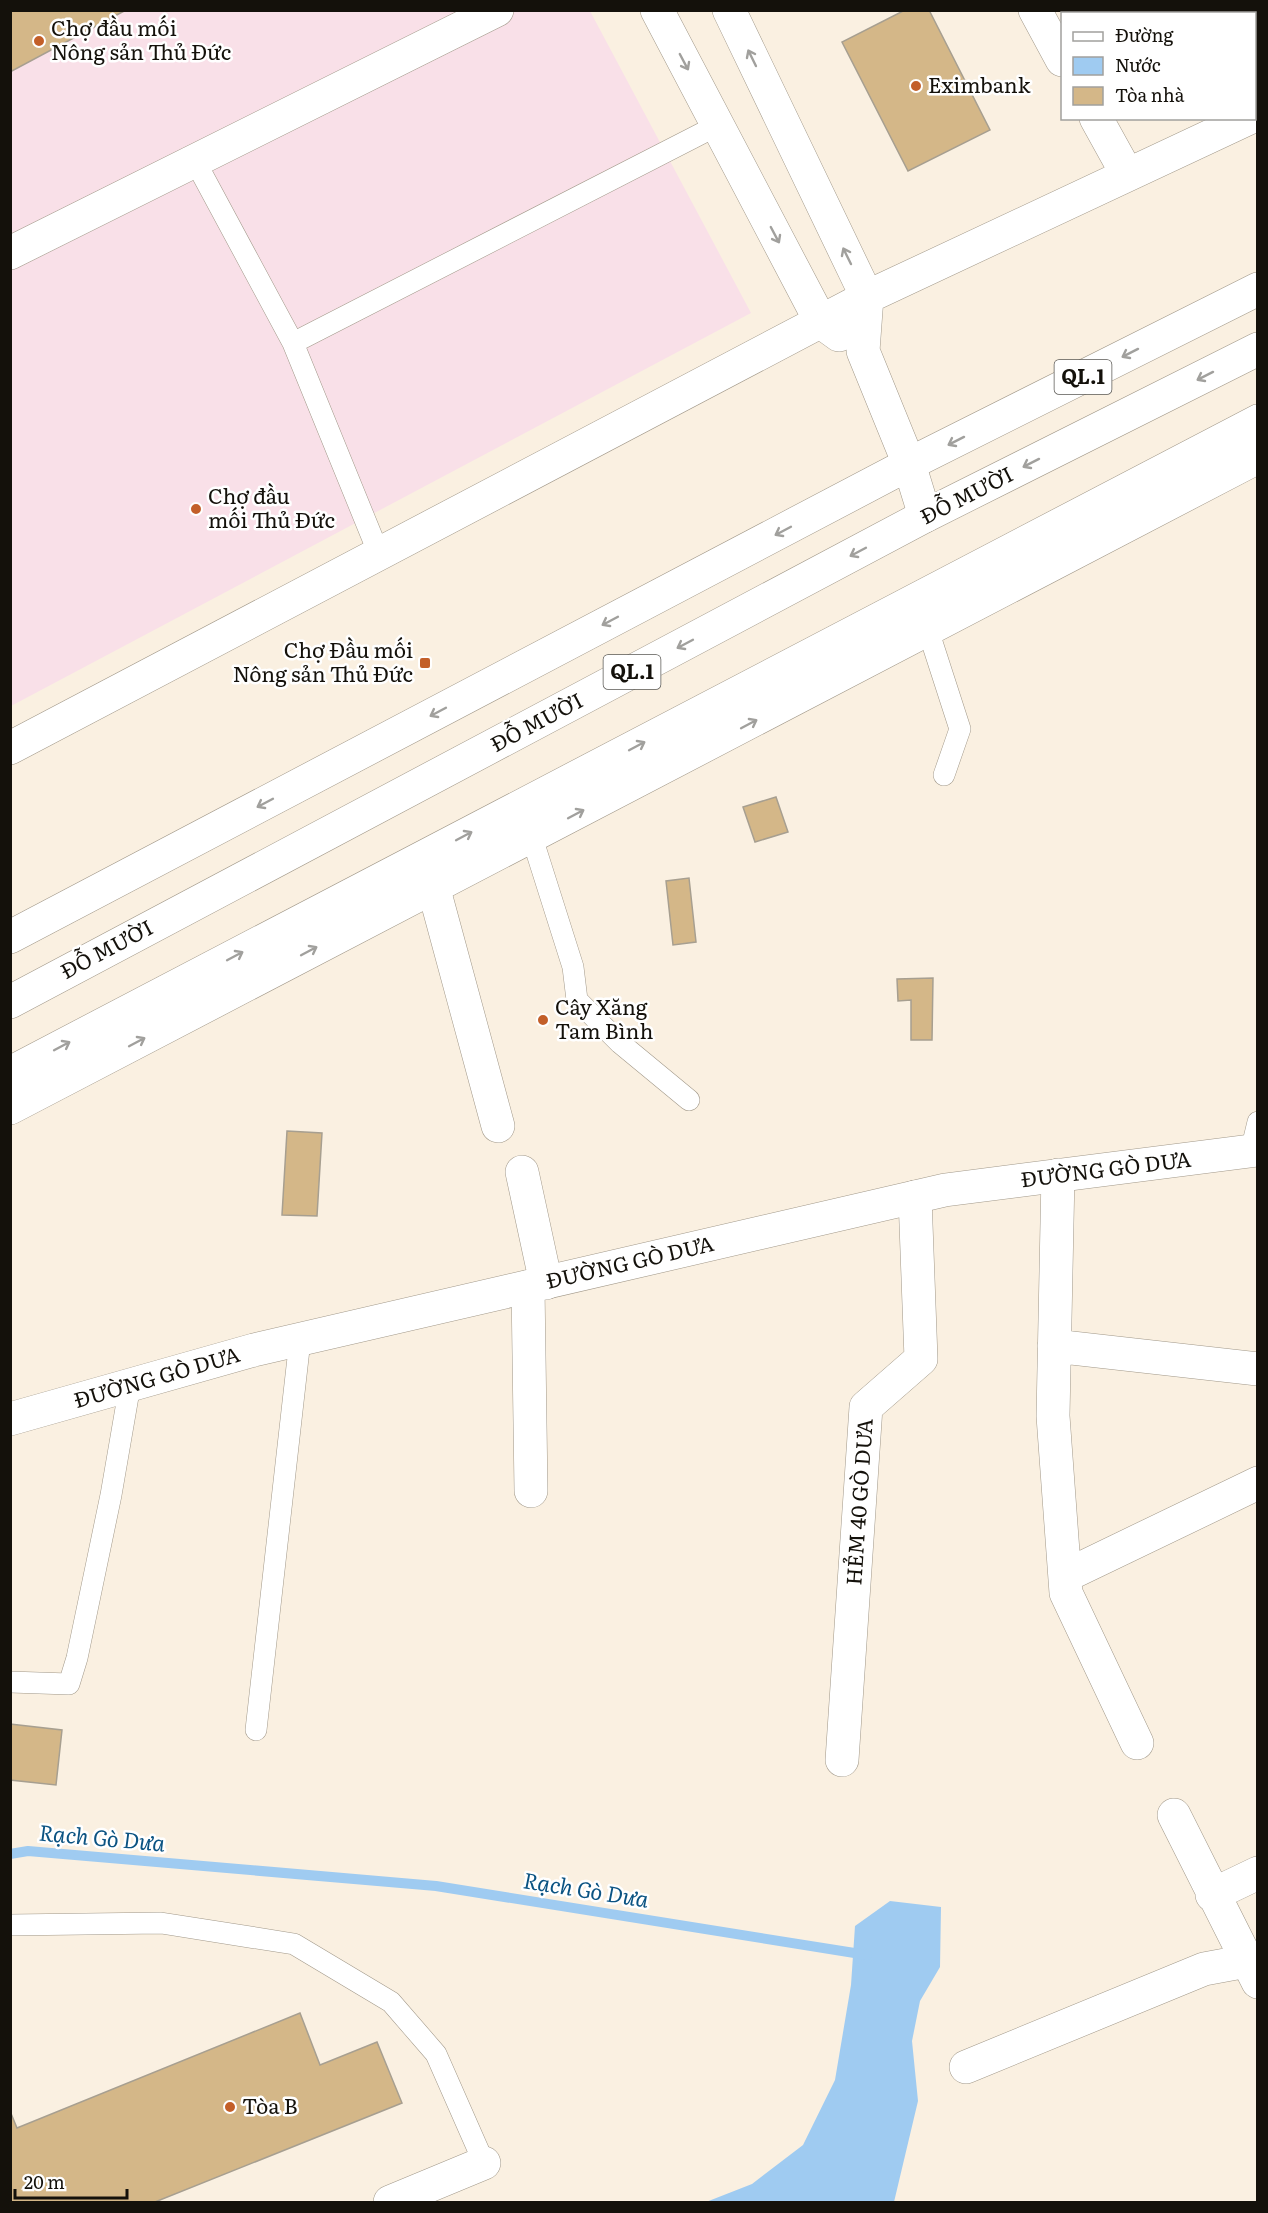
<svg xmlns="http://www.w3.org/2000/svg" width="1268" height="2213" viewBox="0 0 1268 2213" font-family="Literata,serif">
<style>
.commercial{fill:#f9e0e8}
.water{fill:#9fcbf1}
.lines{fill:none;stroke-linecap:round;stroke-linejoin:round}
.stream{stroke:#9fcbf1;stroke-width:10}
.building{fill:#d4b788;stroke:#a79f90;stroke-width:1.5}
.lane-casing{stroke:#a19889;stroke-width:22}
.street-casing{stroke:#a19889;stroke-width:34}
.secondary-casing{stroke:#a19889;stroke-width:34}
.highway-casing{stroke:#a19889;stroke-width:34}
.lane{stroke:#fff;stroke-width:21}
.street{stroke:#fff;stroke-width:33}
.secondary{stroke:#fff;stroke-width:33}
.highway{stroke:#fff;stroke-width:33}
.oneway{stroke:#a1a09d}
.poi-dot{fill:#c35f29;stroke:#fff;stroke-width:2}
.labels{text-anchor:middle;stroke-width:5;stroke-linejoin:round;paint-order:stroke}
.shield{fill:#fff;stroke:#5a5854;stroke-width:1.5}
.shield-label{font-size:20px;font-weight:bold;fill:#14110b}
.poi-label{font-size:21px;fill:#14110b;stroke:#fff;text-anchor:start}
.street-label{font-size:21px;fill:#14110b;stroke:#fff}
.water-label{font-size:22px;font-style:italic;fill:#0b5382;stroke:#fff}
</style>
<rect width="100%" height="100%" fill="#faf0e1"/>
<!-- commercial -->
<path class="commercial" d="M11,11H590L751,313L11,706Z"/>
<!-- water -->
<path class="water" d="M890,1901L941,1907L940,1967L920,2001L912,2041L918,2101L894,2202H706L752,2184L803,2145L835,2080L851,1985L855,1926Z"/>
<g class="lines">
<!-- stream -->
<path class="stream" d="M10,1854L28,1851L436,1886L867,1955"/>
</g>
<!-- building -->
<path class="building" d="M10,10H126L10,72Z
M905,10H929L990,130L908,171L842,42Z
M776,797L788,832L755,842L743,807Z
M689,878L696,942L673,945L666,881Z
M933,978L932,1040H911V1000L898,1001L897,979Z
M287,1131L322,1133L317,1216L282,1215Z
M10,1724L62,1730L56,1785L10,1780Z
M300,2013L320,2065L377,2042L402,2103L155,2202H10V2111L17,2128Z"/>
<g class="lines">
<!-- lane casing -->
<g class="lane-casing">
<path id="lane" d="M1228,10L1230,14
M195,161L293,343L379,554
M293,343L718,125
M928,630L960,729L944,775
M528,825L573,967L577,1000L620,1043L689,1100
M1251,1151L1258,1122
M10,1682L69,1684L77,1658L111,1495L130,1385
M256,1730L300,1340
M10,1925L161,1923L294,1944L391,2002L436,2054L484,2163"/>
</g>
<!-- street casing -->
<g class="street-casing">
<path id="street" d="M657,10L821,322L839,335
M729,10L867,297L863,351L909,464L925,516
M1035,10L1062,60
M1096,118L1127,174
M10,253L497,10
M10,748L867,297L1249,118
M425,862L433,886L498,1126
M522,1172L546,1283
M1058,1175L1053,1416L1066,1593L1137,1743
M528,1287L531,1491
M1054,1346L1258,1369
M1065,1576L1258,1483
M842,1760L866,1407L921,1359L915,1197
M1174,1815L1258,1982
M1212,1895L1258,1873
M966,2067L1204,1969L1247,1961
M390,2202L484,2163"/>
</g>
<!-- secondary casing -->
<g class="secondary-casing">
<path id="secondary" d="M10,1419L254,1350L945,1190L1258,1150"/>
</g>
<!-- highway casing -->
<g class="highway-casing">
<path id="highway" d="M10,937L909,464L1258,289
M10,1002L925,516L1258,349
M10,1073L1258,421
M10,1108L1258,457"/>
</g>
<!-- lane -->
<use href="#lane" class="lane"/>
<!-- street -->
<use href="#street" class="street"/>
<!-- secondary -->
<use href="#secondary" class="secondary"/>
<!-- highway -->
<use href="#highway" class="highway"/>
</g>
<!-- one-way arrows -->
<defs><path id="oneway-shaft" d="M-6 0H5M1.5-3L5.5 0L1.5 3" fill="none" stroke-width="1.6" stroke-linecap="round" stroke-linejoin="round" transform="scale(1.5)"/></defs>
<g class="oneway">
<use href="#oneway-shaft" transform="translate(752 58) rotate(-116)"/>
<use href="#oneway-shaft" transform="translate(684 62) rotate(62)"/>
<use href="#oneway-shaft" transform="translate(775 235) rotate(62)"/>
<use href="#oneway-shaft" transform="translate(847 256) rotate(-116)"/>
<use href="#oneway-shaft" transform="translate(1130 353) rotate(153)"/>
<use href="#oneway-shaft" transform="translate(1205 376) rotate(153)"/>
<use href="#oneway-shaft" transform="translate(956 441) rotate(153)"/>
<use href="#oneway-shaft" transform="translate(1031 463) rotate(153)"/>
<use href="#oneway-shaft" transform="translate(783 531) rotate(152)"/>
<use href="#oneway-shaft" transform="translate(858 552) rotate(152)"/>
<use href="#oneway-shaft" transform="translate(610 621) rotate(152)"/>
<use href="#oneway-shaft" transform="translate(685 644) rotate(152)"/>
<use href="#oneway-shaft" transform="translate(438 712) rotate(152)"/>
<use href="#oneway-shaft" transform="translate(749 724) rotate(-28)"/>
<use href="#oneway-shaft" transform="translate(637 746) rotate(-28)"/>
<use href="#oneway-shaft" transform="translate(265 803) rotate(152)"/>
<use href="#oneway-shaft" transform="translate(576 814) rotate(-28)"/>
<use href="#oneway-shaft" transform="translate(464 836) rotate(-28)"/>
<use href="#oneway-shaft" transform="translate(309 951) rotate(-28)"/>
<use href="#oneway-shaft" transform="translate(235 956) rotate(-28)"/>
<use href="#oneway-shaft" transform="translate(137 1042) rotate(-28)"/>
<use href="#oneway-shaft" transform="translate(62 1046) rotate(-28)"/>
</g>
<!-- markers -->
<g class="poi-dot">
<circle cx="39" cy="41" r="6"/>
<circle cx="916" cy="86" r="6"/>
<circle cx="196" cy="509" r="6"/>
<rect x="419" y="657" width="12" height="12" rx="3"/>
<circle cx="543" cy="1020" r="6"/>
<circle cx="230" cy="2107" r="6"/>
</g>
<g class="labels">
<!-- shield labels -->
<g class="shield">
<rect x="1054.5" y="360" width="57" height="34" rx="4.5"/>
<rect x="603.5" y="655" width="57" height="34" rx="4.5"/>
</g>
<g class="shield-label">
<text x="1083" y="384">QL.1</text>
<text x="632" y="679">QL.1</text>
</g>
<!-- poi labels -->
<g class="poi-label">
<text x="51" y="36">Chợ đầu mối<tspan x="51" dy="24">Nông sản Thủ Đức</tspan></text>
<text x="928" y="93">Eximbank</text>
<text x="208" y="504">Chợ đầu<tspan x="208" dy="24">mối Thủ Đức</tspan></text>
<text x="413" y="658" text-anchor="end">Chợ Đầu mối<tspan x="413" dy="24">Nông sản Thủ Đức</tspan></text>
<text x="555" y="1015">Cây Xăng<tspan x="555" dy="24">Tam Bình</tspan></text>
<text x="242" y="2114">Tòa B</text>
</g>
<!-- street labels -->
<g class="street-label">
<text transform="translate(967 496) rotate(-27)" y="7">ĐỖ MƯỜI</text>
<text transform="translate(537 723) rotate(-28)" y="7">ĐỖ MƯỜI</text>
<text transform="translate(107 950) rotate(-28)" y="7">ĐỖ MƯỜI</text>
<text transform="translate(1106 1170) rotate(-7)" y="7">ĐƯỜNG GÒ DƯA</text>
<text transform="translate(630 1263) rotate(-13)" y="7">ĐƯỜNG GÒ DƯA</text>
<text transform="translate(157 1378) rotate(-16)" y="7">ĐƯỜNG GÒ DƯA</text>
<text transform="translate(860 1502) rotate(-86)" y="7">HẺM 40 GÒ DƯA</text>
</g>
<!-- water labels -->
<g class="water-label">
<text transform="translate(102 1838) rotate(5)" y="8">Rạch Gò Dưa</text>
<text transform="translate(586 1890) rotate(9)" y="8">Rạch Gò Dưa</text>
</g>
</g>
<!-- border -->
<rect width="1268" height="2213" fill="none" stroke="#14110b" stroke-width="24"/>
<!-- legend -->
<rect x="1061" y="12" width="195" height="108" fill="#ffffff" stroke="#a1a09d" stroke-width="1.5"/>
<rect x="1073" y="32" width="30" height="9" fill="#ffffff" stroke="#a1a09d" stroke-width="1.5"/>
<text x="1115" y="42" font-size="18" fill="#14110b">Đường</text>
<rect x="1073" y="57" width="30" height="18" fill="#9fcbf1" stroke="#a1a09d" stroke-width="1.5"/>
<text x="1115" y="72" font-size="18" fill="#14110b">Nước</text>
<rect x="1073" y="87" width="30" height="18" fill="#d4b788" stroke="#a1a09d" stroke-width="1.5"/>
<text x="1115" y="102" font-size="18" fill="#14110b">Tòa nhà</text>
<!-- scale -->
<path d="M15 2189v9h112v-9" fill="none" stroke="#14110b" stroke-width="3"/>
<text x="24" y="2189" font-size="18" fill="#14110b" stroke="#ffffff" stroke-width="4.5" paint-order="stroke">20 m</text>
</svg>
